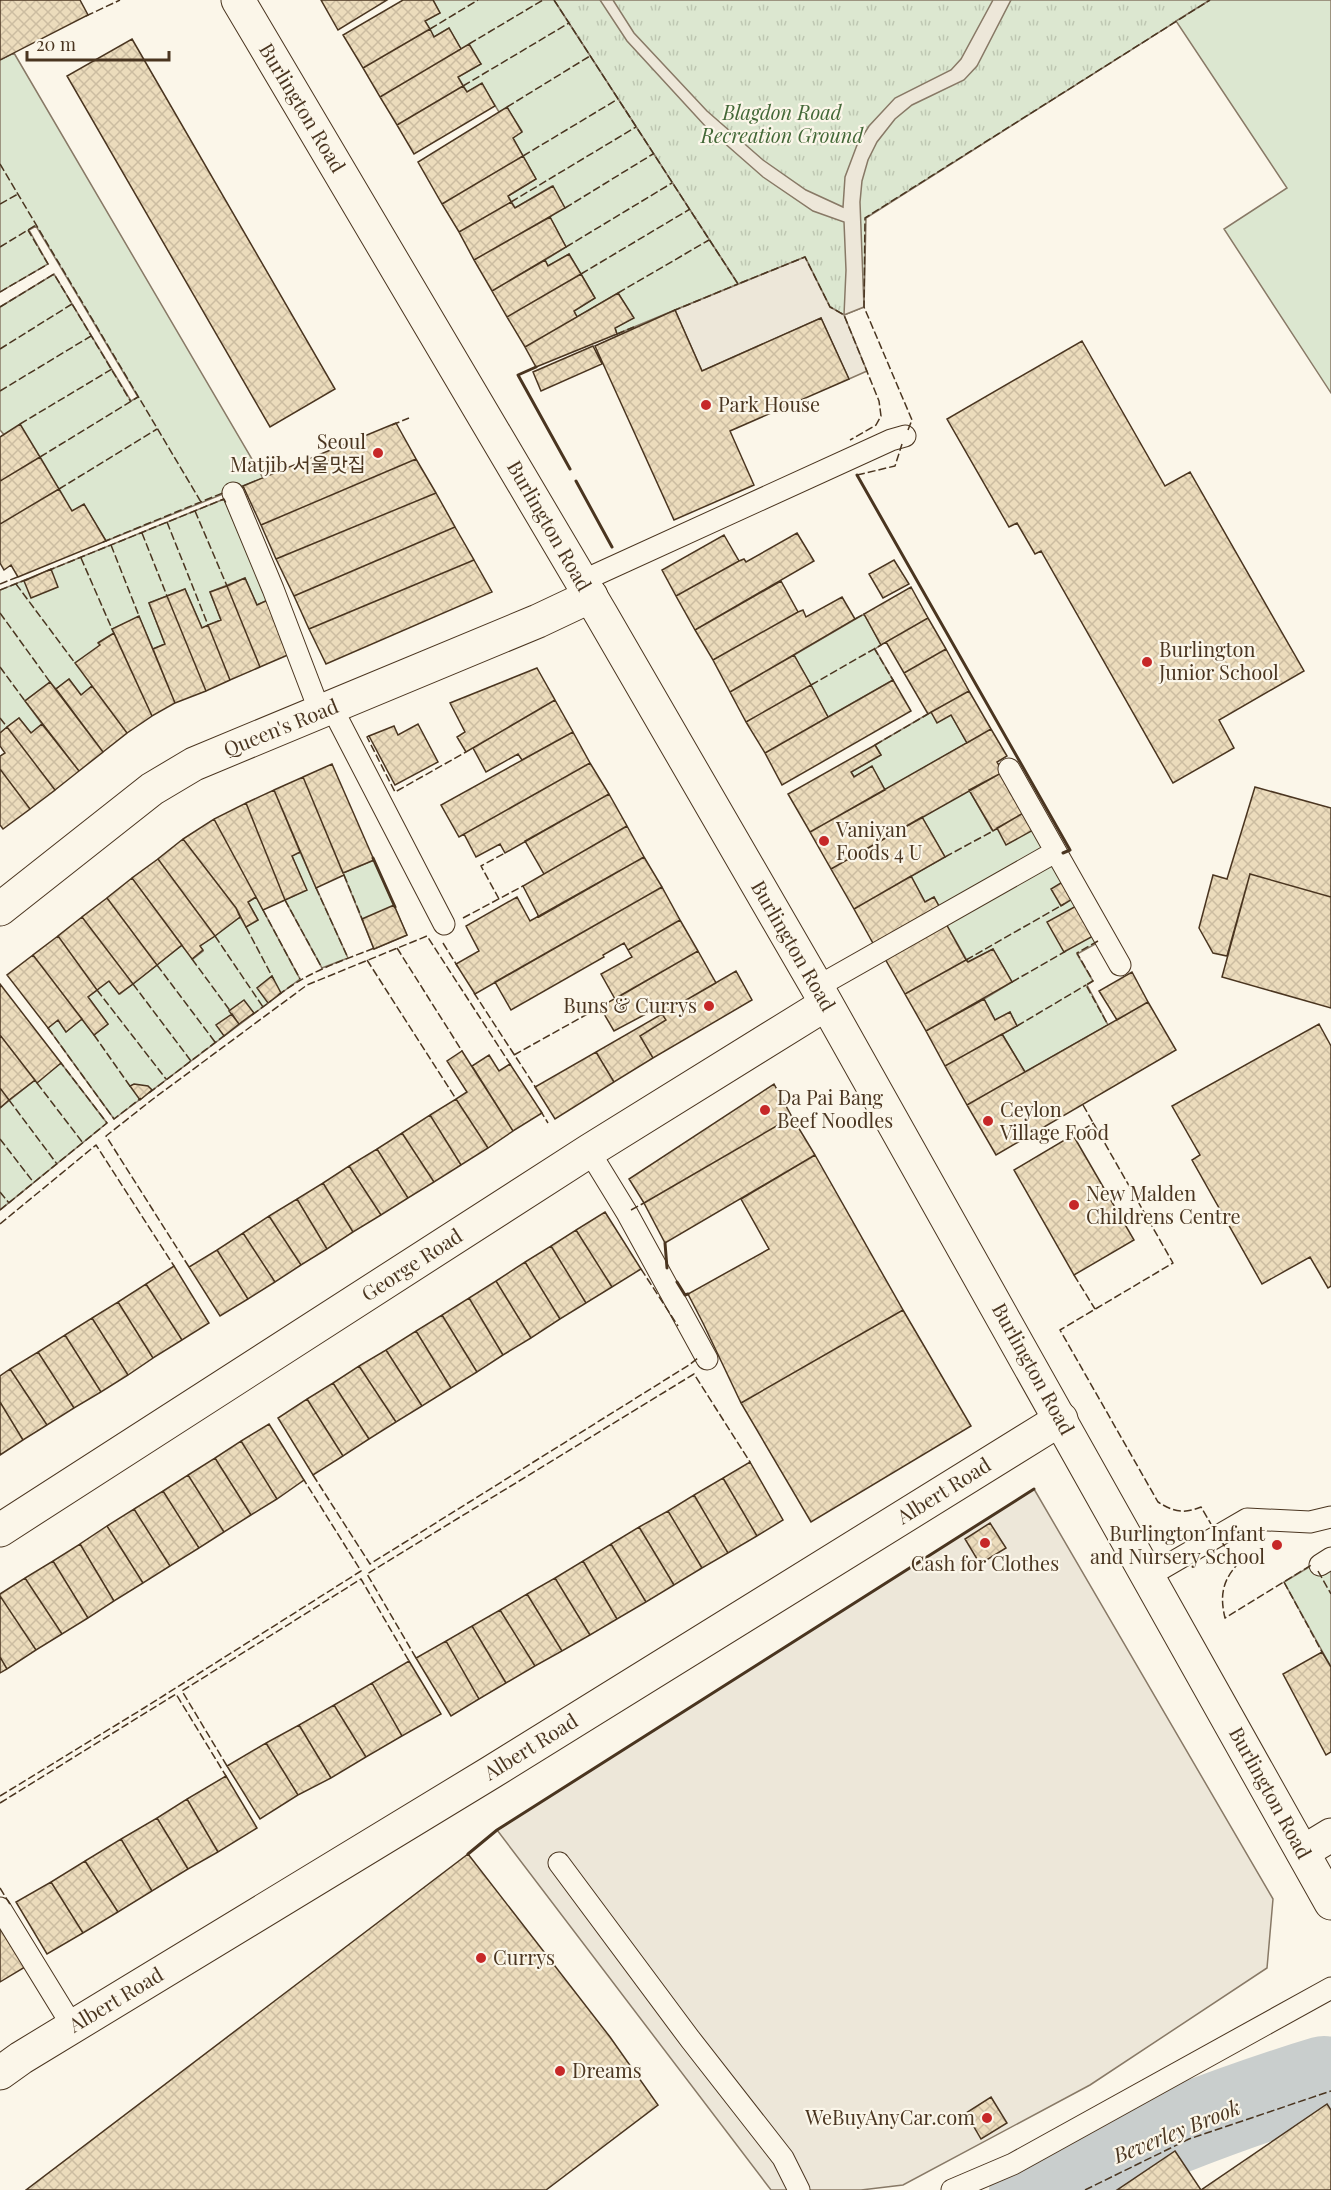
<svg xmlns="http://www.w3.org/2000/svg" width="1331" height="2190" viewBox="0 0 1331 2190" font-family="'Playfair Display','Noto Sans KR',serif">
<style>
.park{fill:url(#park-tufts);stroke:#887966;stroke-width:1.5}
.garden{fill:#dce7d0;stroke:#887966;stroke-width:1.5}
.parking{fill:#ede7d9;stroke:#887966;stroke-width:1.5}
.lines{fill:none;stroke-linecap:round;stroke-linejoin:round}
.river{stroke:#c9cecd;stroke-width:86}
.building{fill:url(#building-cross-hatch);stroke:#4a3520;stroke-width:1.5}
.lane-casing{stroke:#4a3520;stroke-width:23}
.street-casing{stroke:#4a3520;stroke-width:35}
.secondary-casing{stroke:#4a3520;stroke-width:35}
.lane{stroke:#fbf6e9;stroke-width:21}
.street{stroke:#fbf6e9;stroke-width:33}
.secondary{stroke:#fbf6e9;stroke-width:33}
.fence{stroke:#4a3520;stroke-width:1.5;stroke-dasharray:8 3;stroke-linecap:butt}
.wall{stroke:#4a3520;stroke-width:3}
.poi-dot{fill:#c62828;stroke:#fbf6e9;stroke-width:2}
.labels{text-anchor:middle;stroke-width:4.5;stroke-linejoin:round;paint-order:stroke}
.street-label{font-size:20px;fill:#4a3520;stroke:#fbf6e9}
.park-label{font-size:20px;font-style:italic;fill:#436837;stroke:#fbf6e9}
.poi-label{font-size:20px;fill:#4a3520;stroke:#fbf6e9;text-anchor:start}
.water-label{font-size:21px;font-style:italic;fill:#4a3520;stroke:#fbf6e9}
</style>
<defs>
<pattern id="park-tufts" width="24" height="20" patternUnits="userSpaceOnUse" patternTransform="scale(1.5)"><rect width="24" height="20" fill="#dce7d0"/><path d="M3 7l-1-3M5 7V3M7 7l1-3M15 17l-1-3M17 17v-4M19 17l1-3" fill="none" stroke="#bec7b2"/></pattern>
<pattern id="building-cross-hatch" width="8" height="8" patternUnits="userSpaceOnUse" patternTransform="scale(1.5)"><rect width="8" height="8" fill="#ecdcbc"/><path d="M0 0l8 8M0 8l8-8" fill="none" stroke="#ccbda1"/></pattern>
</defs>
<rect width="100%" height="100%" fill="#fbf6e9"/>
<!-- park -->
<path class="park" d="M554,0H1210L866,218L864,307L844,315L830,307L805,257L738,284Z"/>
<!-- garden -->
<path class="garden" d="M433,0H554L738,284L617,334L615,328L633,318L618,293L577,317L574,311L595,298L569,254L548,266L545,260L566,247L550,217L564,207L552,186L515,208L508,196L536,179L513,138L522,131L507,108L499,112L482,84L467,92L458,77L481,64L461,49L449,28L434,37L425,21L440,13Z
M1210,0H1331V393L1224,229L1287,188L1176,21Z
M14,53L263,478L106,541L84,505L72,511L0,430V307L54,274L131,401L138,397L36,226L29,230L48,264L0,292V60Z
M224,499L268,600L257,605L245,578L210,592L221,620L202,628L185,589L149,603L165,644L153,649L139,617L112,629L114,633L99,642L100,645L92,686L81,695L69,679L56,689L50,682L25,701L42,724L31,733L19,718L0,733V590Z
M864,614L881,645L875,649L893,680L828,717L794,655Z
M931,712L951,715L967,743L885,790L872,767L854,777L851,772L881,755L875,745Z
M969,790L992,830L1025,812L1046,849L940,908L934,897L925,902L911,876L945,857L922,817Z
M300,852L348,958L322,968L285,900L306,890L292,856Z
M374,860L407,935L374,949L343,873Z
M1053,861L1099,942L1077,954L1093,981L1087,985L1108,1025L1025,1072L1002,1034L1017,1026L1010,1012L995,1020L984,999L1012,982L993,949L968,962L945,922Z
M256,897L300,979L114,1119L48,1028L58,1020L66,1032L82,1019L94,1035L108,1024L88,997L109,981L120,994L182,945L193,959L203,951L200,946L240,917L246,927L258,920L248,902Z
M61,1063L107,1123L0,1210V1108L35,1080L37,1082Z
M1331,1563V1667L1284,1582L1314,1564Z"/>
<!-- parking -->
<path class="parking" d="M600,0H613L634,33L707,111L763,160L806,190L843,207L845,177L857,145L869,126L895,98L951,70L961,59L993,0H1011L977,66L964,80L912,105L895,119L877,142L868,160L862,181L860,202L864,307L844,315L867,371L849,379L821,318L702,371L675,310L805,257L830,307L844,315L846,270L844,222L813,211L763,177L706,127L627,41Z
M1034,1489L1273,1899L1267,1968L1090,2085L903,2185L861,2190H771L497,1830Z"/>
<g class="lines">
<!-- river -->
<path class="river" d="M1032,2190C1128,2149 1224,2109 1324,2079"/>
</g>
<!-- building -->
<path class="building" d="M0,0H80L88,15L0,60Z
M321,0H387L338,30Z
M403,0H433L440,13L425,21L430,29L363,68L343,35Z
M449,28L461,49L380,97L363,68L430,29L434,37Z
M132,39L335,389L270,427L67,76Z
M469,44L481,64L458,77L463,86L397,125L380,97Z
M482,83L495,106L414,154L397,125L463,86L467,92Z
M507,107L522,132L513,138L523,156L442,204L418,162Z
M523,156L536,179L508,196L511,202L459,232L442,204Z
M553,186L565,208L474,260L459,232L511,202L515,208Z
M550,217L566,247L492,291L474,260Z
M569,254L581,274L507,317L492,291L545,260L548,266Z
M581,274L595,298L574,311L577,317L525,347L507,317Z
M618,293L634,318L615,328L617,334L536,367L525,347Z
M675,310L702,371L821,318L849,379L730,431L754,485L674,520L595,346Z
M1082,341L1165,486L1190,472L1304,671L1219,720L1234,748L1173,783L1041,551L1035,554L1017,523L1009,527L947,419Z
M593,346L602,364L541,391L533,372Z
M396,423L416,459L261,525L243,486Z
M20,424L40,457L0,481V437Z
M40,457L59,489L0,524V481Z
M416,459L436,493L276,559L261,525Z
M59,489L72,511L84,504L106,541L18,577L11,565L4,570L0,563V524Z
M436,493L455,527L294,596L276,559Z
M455,527L474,560L309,629L294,596Z
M797,533L814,561L695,630L676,596L739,561L744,559L746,562Z
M724,535L739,561L676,596L662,570Z
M474,560L492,592L326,664L309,629Z
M894,560L909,584L883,598L869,574Z
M51,569L58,587L31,598L24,581Z
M245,578L257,605L268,600L290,654L260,667L227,586Z
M781,581L798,612L713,660L695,630Z
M227,586L260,667L230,680L208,625L221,620L210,592Z
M911,587L928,618L881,645L864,614Z
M185,589L202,628L208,625L230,680L206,691L167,596Z
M167,596L206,691L175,703L153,649L165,644L149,603Z
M842,597L855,619L730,692L713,660L798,612L803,610L806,617Z
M139,616L175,703L152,716L112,629Z
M928,618L946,649L904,673L886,642Z
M114,633L152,716L127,733L75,663L100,645L98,643Z
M946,649L969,691L928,714L904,673Z
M794,655L811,685L746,722L730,692Z
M537,668L555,700L466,752L457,737L465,732L450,703Z
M69,679L81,695L92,686L127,733L103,752L56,689Z
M893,680L911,711L782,785L765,753Z
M50,682L103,752L79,771L25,701Z
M811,685L828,717L765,753L746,722Z
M969,691L991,729L967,743L951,715L937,723L931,712Z
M555,700L573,732L522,760L518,754L486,772L473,748Z
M19,718L31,733L42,724L79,771L55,790L7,727Z
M418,724L438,762L395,785L369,736L394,726L398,735Z
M7,727L55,790L30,809L0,769V756L5,753L0,746V733Z
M991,729L1007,756L997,762L1003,772L831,869L810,832Z
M573,732L590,763L459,837L441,805Z
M875,745L881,755L851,772L854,777L872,766L885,790L810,832L788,794Z
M590,763L609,794L505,853L500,844L476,857L464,834Z
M332,764L374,860L343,873L303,777Z
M0,769L30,809L3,829L0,825Z
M1003,772L1025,812L993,831L969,790Z
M303,777L344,875L316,888L274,790Z
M1255,787L1331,808V897L1250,874L1227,956L1213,953L1199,928L1213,875L1227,879Z
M274,790L300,852L292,856L307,890L285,900L246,803Z
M609,794L627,826L544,874L525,841Z
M246,803L285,900L263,910L214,819Z
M1025,812L1035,829L1006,845L997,828Z
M922,817L945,857L854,909L831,869Z
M214,819L256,897L248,902L258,920L246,927L236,908L183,839Z
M627,826L644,857L539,917L523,886Z
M183,839L236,908L240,917L215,936L158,859Z
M644,857L662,887L475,994L456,964L479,951L466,926L517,897L530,921Z
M158,859L215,936L200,946L203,950L192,959L132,878Z
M1250,874L1331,897V1008L1222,977Z
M911,876L925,902L934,897L940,908L874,945L854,909Z
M132,878L182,945L157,965L107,898Z
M1064,881L1074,898L1061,906L1051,889Z
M662,887L680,920L628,950L624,943L603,955L604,957L511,1010L495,982Z
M107,898L157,965L133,984L82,917Z
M394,905L407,935L374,949L362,919Z
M1078,905L1095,935L1064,952L1047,922Z
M82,917L133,984L119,994L109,981L97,990L58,936Z
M680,920L698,951L615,999L601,974L632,957L628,950Z
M945,922L966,960L905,994L884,957Z
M58,936L97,990L88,997L108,1024L94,1035L33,955Z
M993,949L1012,982L926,1031L905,994L966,960L968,962Z
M698,951L716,983L662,1014L659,1007L614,1031L600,1007Z
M33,955L82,1019L66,1032L58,1020L48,1028L7,975Z
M736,971L752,1000L653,1058L640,1036L666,1020L662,1014Z
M1132,972L1148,1002L1117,1020L1099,991Z
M272,976L281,993L268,1003L257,988Z
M0,984L61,1063L37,1083L0,1035Z
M984,999L995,1020L1010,1012L1017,1026L945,1066L926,1031Z
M244,1000L254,1013L239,1024L229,1011Z
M1148,1002L1176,1050L996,1155L967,1105Z
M232,1014L239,1024L224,1036L216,1025Z
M662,1014L666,1020L640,1036L653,1058L614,1082L596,1052Z
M1319,1024L1331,1046V1286L1328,1288L1310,1257L1262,1284L1192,1160L1200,1155L1172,1106Z
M1002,1034L1025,1072L967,1105L945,1066Z
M0,1035L35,1080L9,1100L0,1088Z
M462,1051L513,1131L488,1148L456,1099L467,1092L447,1061Z
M596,1052L614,1082L555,1119L535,1087Z
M489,1055L499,1071L510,1064L542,1113L513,1131L472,1066Z
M134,1084L148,1086L152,1090L140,1100L130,1086Z
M774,1084L792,1117L644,1203L629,1179Z
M0,1088L9,1100L0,1108Z
M456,1099L488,1148L461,1165L430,1115Z
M430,1115L461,1165L434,1182L402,1133Z
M792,1117L815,1155L665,1243L644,1203Z
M402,1133L434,1182L408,1198L377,1149Z
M1073,1135L1134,1240L1074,1275L1014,1170Z
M377,1149L408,1198L381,1215L349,1166Z
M815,1155L903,1310L741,1403L703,1323L688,1294L769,1249L741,1199Z
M349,1166L381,1215L353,1232L323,1183Z
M323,1183L353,1232L327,1249L297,1199Z
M297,1199L327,1249L301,1265L269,1216Z
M605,1212L641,1269L612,1287L576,1230Z
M269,1216L301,1265L275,1282L243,1233Z
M576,1230L612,1287L586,1303L551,1246Z
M243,1233L275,1282L248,1299L217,1250Z
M551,1246L586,1303L560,1319L525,1262Z
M217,1250L248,1299L220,1316L189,1267Z
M525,1262L560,1319L531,1338L496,1281Z
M174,1266L209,1323L182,1340L146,1284Z
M496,1281L531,1338L503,1355L469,1298Z
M146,1284L182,1340L153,1358L118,1302Z
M469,1298L503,1355L477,1372L442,1315Z
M118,1302L153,1358L128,1375L92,1318Z
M903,1310L971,1426L811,1522L741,1403Z
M442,1315L477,1372L451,1388L416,1331Z
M92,1318L128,1375L101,1392L65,1335Z
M416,1331L451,1388L422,1406L386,1350Z
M65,1335L101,1392L74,1408L38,1352Z
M386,1350L422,1406L396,1422L359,1366Z
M38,1352L74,1408L47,1425L10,1369Z
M359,1366L396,1422L369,1439L333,1383Z
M10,1369L47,1425L23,1440L0,1402V1376Z
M333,1383L369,1439L343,1456L307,1399Z
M307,1399L343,1456L313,1475L278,1418Z
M0,1402L23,1440L0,1455Z
M269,1424L304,1480L277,1499L241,1441Z
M241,1441L277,1499L251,1515L215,1458Z
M215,1458L251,1515L224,1532L188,1475Z
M750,1462L783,1520L757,1536L723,1478Z
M188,1475L224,1532L199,1548L163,1491Z
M723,1478L757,1536L728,1553L694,1495Z
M163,1491L199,1548L170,1566L134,1509Z
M694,1495L728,1553L702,1568L668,1511Z
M134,1509L170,1566L143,1583L107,1526Z
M668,1511L702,1568L674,1585L639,1527Z
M990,1523L1006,1548L980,1564L965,1539Z
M107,1526L143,1583L114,1601L80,1544Z
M639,1527L674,1585L646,1602L611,1544Z
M80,1544L114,1601L88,1618L53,1561Z
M611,1544L646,1602L617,1619L583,1561Z
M53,1561L88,1618L62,1634L25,1578Z
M583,1561L617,1619L590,1635L555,1578Z
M25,1578L62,1634L36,1650L0,1596V1594Z
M555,1578L590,1635L562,1651L527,1594Z
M527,1594L562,1651L535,1666L500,1610Z
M0,1596L36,1650L7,1669L0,1657Z
M500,1610L535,1666L506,1683L472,1626Z
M472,1626L506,1683L479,1699L446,1641Z
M446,1641L479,1699L451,1716L416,1658Z
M1322,1652L1331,1667V1752L1326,1755L1283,1674Z
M0,1657L7,1669L0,1673Z
M409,1661L441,1714L402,1736L372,1683Z
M372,1683L402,1736L366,1757L334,1705Z
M334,1705L366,1757L331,1778L299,1725Z
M299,1725L331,1778L298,1795L266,1743Z
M266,1743L298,1795L260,1819L227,1766Z
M226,1776L257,1828L218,1852L187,1799Z
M187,1799L218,1852L188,1869L157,1818Z
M157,1818L188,1869L152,1891L121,1839Z
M121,1839L152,1891L118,1912L85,1861Z
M468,1854L610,2037L658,2105L546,2190H26Z
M85,1861L118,1912L83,1933L51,1882Z
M51,1882L83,1933L47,1954L16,1902Z
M0,1928L25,1967L0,1982Z
M991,2097L1007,2123L981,2139L966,2113Z
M1327,2104L1331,2110V2190H1201Z
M1175,2151L1201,2190H1117Z"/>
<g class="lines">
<!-- lane casing -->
<g class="lane-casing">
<path id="lane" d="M233,493L273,589L320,712
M582,581L891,440L905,436
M332,708L444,924
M1009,769L1120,965
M817,987L1055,852
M589,1151L627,1213L707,1359
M1320,1565L1331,1558
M1149,1576L1247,1519L1310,1522L1331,1517
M559,1863L690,2039L783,2158L799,2190
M0,1908L73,2027
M952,2190L1013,2164L1331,1988"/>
</g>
<!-- street casing -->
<g class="street-casing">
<path id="street" d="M0,909L152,789L194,764L538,621L591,596
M0,1530L589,1151L826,1004
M1303,1852L1331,1835
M0,2073L21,2058L490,1773L1061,1419"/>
</g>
<!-- secondary casing -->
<g class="secondary-casing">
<path id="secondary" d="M238,0L601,614L817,987L1331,1903"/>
</g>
<!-- lane -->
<use href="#lane" class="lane"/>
<!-- street -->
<use href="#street" class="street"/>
<!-- secondary -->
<use href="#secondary" class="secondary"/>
<!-- fence -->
<path class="fence" d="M554,0L738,284L805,257L830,307L844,315L879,401L881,416L876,425L850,440
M86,16L120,0
M430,29L478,0
M469,44L543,0
M463,86L569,23
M507,107L590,56
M523,156L618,99
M0,164L201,502
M511,202L636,127
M0,204L18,194
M565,208L653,154
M0,247L36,225
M566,247L672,183
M581,274L690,209
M0,292L48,264L28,230
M618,293L709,240
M0,307L54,274L131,402
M673,311L738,284
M617,334L634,327
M0,349L72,304
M0,391L91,336
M20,424L112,369
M392,425L409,418
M908,430L912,420L864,307L865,218L1210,0
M40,457L138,397
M857,475L895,466L902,444
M59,489L157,429
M195,511L227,586
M167,522L208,625
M142,533L167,596
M103,542L225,492
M111,545L139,616
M81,558L112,629
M47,571L224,499L226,503
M0,584L20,576
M16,584L75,663
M0,590L28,579
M0,613L50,682
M855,619L864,614
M874,648L893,680
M0,667L25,701
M811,685L881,645
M0,718L7,727
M369,736L367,737L395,792L466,752
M875,745L928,714
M945,857L993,831
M344,875L363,921
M316,888L348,958
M499,899L481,866L505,853
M285,900L322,968
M263,910L300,979
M463,918L523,886
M246,927L274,980
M215,936L263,1007
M1098,941L1077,953L1093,981L1086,985L1108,1025
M443,943L458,967
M397,948L462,1051
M192,959L231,1012
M367,960L456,1099
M966,960L1064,904
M157,965L215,1042
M1012,982L1066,951
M133,984L191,1061
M97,990L166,1079
M474,993L536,1088
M278,995C312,970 339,962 377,947
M252,1015L271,1001
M1017,1026L1086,985
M48,1028L114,1119L141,1098
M94,1035L132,1089
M514,1055L600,1007
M37,1083L83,1143
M149,1093L225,1035
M9,1100L57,1164
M1083,1105L1173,1263L1060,1330L1158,1502C1174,1512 1184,1514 1201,1507L1215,1531
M540,1110L548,1123
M1073,1135L1094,1123
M0,1139L34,1183
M0,1192L9,1203
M0,1210L107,1123L61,1063
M631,1210L644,1203
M0,1224L96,1145L174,1266
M189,1267L106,1136L153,1099L307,985L427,936L512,1067
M641,1269L678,1326
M1074,1275L1095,1309
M313,1475L370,1564L689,1365L698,1358L697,1357
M1222,1542L1236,1566C1222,1582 1220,1597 1225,1618L1313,1564
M1318,1571L1331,1594
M1284,1582L1322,1652
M416,1658L367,1574L694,1374L750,1462
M227,1766L182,1691L361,1579L409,1661
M0,1796L144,1708L361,1571L304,1480
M0,1803L176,1694L226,1776
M0,1888L11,1906
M1085,2190L1189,2139L1331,2091"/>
<!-- wall -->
<path class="wall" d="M536,367L518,375L570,469
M857,475L1070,850L1063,853
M576,481L612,547
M373,858L395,907
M665,1243L667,1268
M677,1282L685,1295L688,1294
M468,1854L497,1830L1034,1489"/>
</g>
<!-- markers -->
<g class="poi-dot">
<circle cx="706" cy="405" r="6"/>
<circle cx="378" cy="453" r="6"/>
<circle cx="1147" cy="662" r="6"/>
<circle cx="824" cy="841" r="6"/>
<circle cx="709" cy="1006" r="6"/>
<circle cx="765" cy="1110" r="6"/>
<circle cx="988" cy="1121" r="6"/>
<circle cx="1074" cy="1205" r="6"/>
<circle cx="985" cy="1543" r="6"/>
<circle cx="1277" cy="1545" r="6"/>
<circle cx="481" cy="1958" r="6"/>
<circle cx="560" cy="2071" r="6"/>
<circle cx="987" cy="2118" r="6"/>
</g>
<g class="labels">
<!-- street labels -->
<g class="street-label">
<text transform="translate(302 108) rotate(59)" y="7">Burlington Road</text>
<text transform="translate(549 526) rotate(60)" y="7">Burlington Road</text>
<text transform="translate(281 728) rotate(-22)" y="7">Queen's Road</text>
<text transform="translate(793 946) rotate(60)" y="7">Burlington Road</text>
<text transform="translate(412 1265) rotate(-33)" y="7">George Road</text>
<text transform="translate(1033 1369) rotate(61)" y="7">Burlington Road</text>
<text transform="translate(944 1491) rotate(-32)" y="7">Albert Road</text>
<text transform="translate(531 1747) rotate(-32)" y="7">Albert Road</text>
<text transform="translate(1270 1793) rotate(61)" y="7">Burlington Road</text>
<text transform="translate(116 2000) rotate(-31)" y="7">Albert Road</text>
</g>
<!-- park labels -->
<g class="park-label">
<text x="782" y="120">Blagdon Road<tspan x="782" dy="23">Recreation Ground</tspan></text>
</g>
<!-- poi labels -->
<g class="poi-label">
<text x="718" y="412">Park House</text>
<text x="366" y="449" text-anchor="end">Seoul<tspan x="366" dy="23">Matjib 서울맛집</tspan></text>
<text x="1159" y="657">Burlington<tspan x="1159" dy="23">Junior School</tspan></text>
<text x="836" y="837">Vaniyan<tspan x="836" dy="23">Foods 4 U</tspan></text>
<text x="697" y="1013" text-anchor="end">Buns &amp; Currys</text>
<text x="777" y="1105">Da Pai Bang<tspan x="777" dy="23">Beef Noodles</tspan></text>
<text x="1000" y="1117">Ceylon<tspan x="1000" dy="23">Village Food</tspan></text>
<text x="1086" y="1201">New Malden<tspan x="1086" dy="23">Childrens Centre</tspan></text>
<text x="1265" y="1541" text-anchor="end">Burlington Infant<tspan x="1265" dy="23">and Nursery School</tspan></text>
<text x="985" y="1571" text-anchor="middle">Cash for Clothes</text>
<text x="493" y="1965">Currys</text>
<text x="572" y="2078">Dreams</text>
<text x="975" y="2125" text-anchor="end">WeBuyAnyCar.com</text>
</g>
<!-- water labels -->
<g class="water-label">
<text transform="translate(1177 2132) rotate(-22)" y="7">Beverley Brook</text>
</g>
</g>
<!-- scale -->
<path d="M27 51v9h142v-9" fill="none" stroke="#4a3520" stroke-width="3"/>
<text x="36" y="51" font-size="18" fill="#4a3520" stroke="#fbf6e9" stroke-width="4.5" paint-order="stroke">20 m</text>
</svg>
